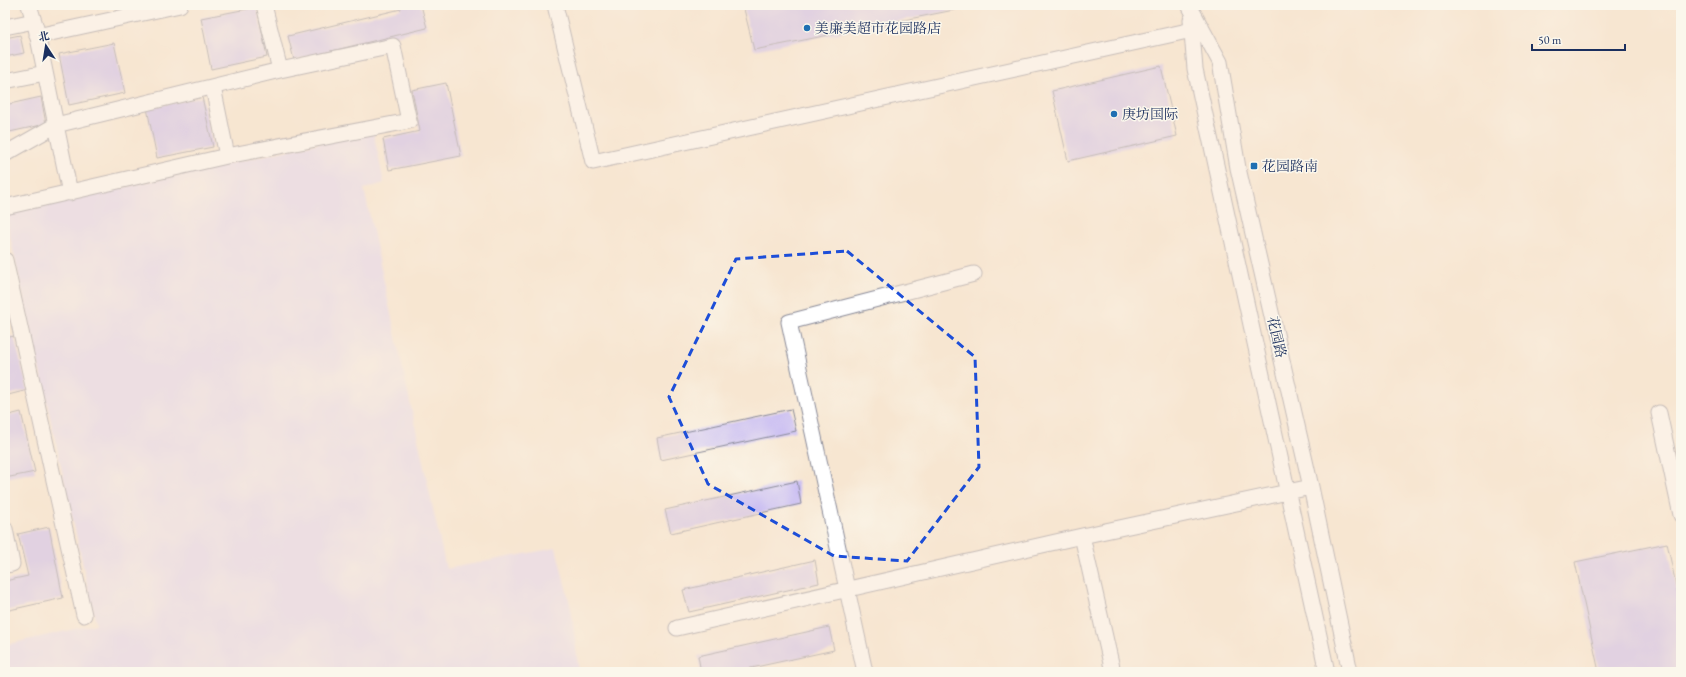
<svg xmlns="http://www.w3.org/2000/svg" width="1686" height="677" viewBox="0 0 1686 677" font-family="'EB Garamond','Noto Serif SC',serif">
<style>
.built{fill:#dfd5f5}
.building{fill:#c6b9f3}
.lines{fill:none;stroke-linecap:round;stroke-linejoin:round}
.minor-casing{stroke:#898a98;stroke-width:17}
.minor{stroke:#fff;stroke-width:15}
.marked{fill:none;stroke:#1d4ed8;stroke-width:3;stroke-dasharray:8 5;stroke-linejoin:round}
.poi-dot{fill:#1f6fb2;stroke:#fbf7ec;stroke-width:1.5}
.labels{text-anchor:middle;stroke-width:3;stroke-linejoin:round;paint-order:stroke}
.poi-label{font-size:14px;fill:#1b2f5e;stroke:#fbf7ec;text-anchor:start}
.street-label{font-size:14px;fill:#1b2f5e;stroke:#fbf7ec}
</style>
<rect width="100%" height="100%" fill="#fbf7ec"/>
<filter id="ink" filterUnits="userSpaceOnUse"><feTurbulence type="fractalNoise" baseFrequency=".025" numOctaves="2"/><feDisplacementMap in="SourceGraphic" scale="8" xChannelSelector="R" yChannelSelector="G"/><feConvolveMatrix kernelMatrix="1 2 1 2 8 2 1 2 1" color-interpolation-filters="sRGB"/></filter>
<filter id="wash" filterUnits="userSpaceOnUse"><feTurbulence type="fractalNoise" baseFrequency=".012" numOctaves="4" result="noise"/><feDisplacementMap in="SourceGraphic" scale="16" xChannelSelector="R" yChannelSelector="G"/><feGaussianBlur stdDeviation="0.9" result="paint"/><feColorMatrix in="noise" values="0 0 0 0 0 0 0 0 0 0 0 0 0 0 0 0 0 1.4 0 .05"/><feComposite in="paint" operator="in"/></filter>
<g filter="url(#wash)">
<rect width="100%" height="100%" fill="#f7e6d1"/>
<!-- built -->
<path class="built" d="M373,131L384,183L364,189L446,569L556,548L571,608L579,672H5V645L96,624L5,214Z"/>
<g id="blocks">
<!-- building -->
<path class="building" d="M400,5H421L427,28L294,60L288,36L401,9Z
M743,5H974V6L754,50Z
M257,7L267,57L211,69L201,18Z
M20,35L24,53L5,57V38Z
M114,43L125,93L69,105L59,54Z
M1161,66L1177,136L1068,161L1052,91Z
M446,83L461,156L389,170L383,139L420,131L412,90Z
M41,97L46,124L5,133V105Z
M202,97L213,147L157,158L147,108Z
M14,336L28,390L8,395L5,386V338Z
M791,409L796,431L661,460L657,438Z
M21,412L35,472L5,478V416Z
M797,481L801,504L671,533L665,510Z
M49,527L63,598L5,611V581L28,576L18,534Z
M1667,543L1681,608V672H1599L1575,562Z
M815,560L819,583L689,612L683,590Z
M829,627L834,650L733,672H701L698,656Z"/>
</g>
</g>
<g filter="url(#ink)">
<use href="#blocks" fill-opacity="0" stroke="#898a98" stroke-width="1"/>
<g class="lines">
<!-- minor casing -->
<g class="minor-casing">
<path id="minor" d="M29,5L36,28L70,193
M555,5L593,162L1192,30
M1190,7L1220,62L1238,168L1311,487L1350,672
M1191,20L1195,69L1327,672
M5,27L34,21
M37,36L180,5
M5,81L45,73
M5,154L56,125L280,70L264,5
M227,156L409,121L393,46L280,70
M5,207L227,156L213,87
M5,260L84,615
M1659,413L1681,515
M5,529L12,564L5,565
M1082,536L1113,672
M677,628L1082,536L1311,487
M865,672L789,322L974,274"/>
</g>
<!-- minor -->
<use href="#minor" class="minor"/>
</g>
</g>
<!-- marked area -->
<path d="M0 0H1686V677H0ZM847,251L975,357L979,467L907,561L834,556L708,484L669,397L736,259Z" fill="#f7e6d1" fill-opacity=".55" fill-rule="evenodd"/>
<path class="marked" d="M847,251L975,357L979,467L907,561L834,556L708,484L669,397L736,259Z"/>
<!-- markers -->
<g class="poi-dot">
<circle cx="807" cy="28" r="4"/>
<circle cx="1114" cy="114" r="4"/>
<rect x="1250" y="162" width="8" height="8" rx="2"/>
</g>
<g class="labels">
<!-- poi labels -->
<g class="poi-label">
<text x="815" y="33">美廉美超市花园路店</text>
<text x="1122" y="119">庚坊国际</text>
<text x="1262" y="171">花园路南</text>
</g>
<!-- street labels -->
<g class="street-label">
<text transform="translate(1277 337) rotate(77)" y="5">花园路</text>
</g>
</g>
<!-- margin -->
<rect width="1686" height="677" fill="none" stroke="#fbf7ec" stroke-width="20"/>
<!-- north arrow -->
<g transform="translate(46 46) rotate(348)" stroke="#fbf7ec" stroke-width="3" paint-order="stroke">
<path d="M0-3L7 15L0 10L-7 15Z" fill="#1b2f5e"/>
<text y="-6" font-size="11" font-weight="bold" text-anchor="middle" fill="#1b2f5e">北</text>
</g>
<!-- scale -->
<path d="M1532 44v6h93v-6" fill="none" stroke="#1b2f5e" stroke-width="2"/>
<text x="1538" y="44" font-size="12" fill="#1b2f5e" stroke="#fbf7ec" stroke-width="3" paint-order="stroke">50 m</text>
</svg>
